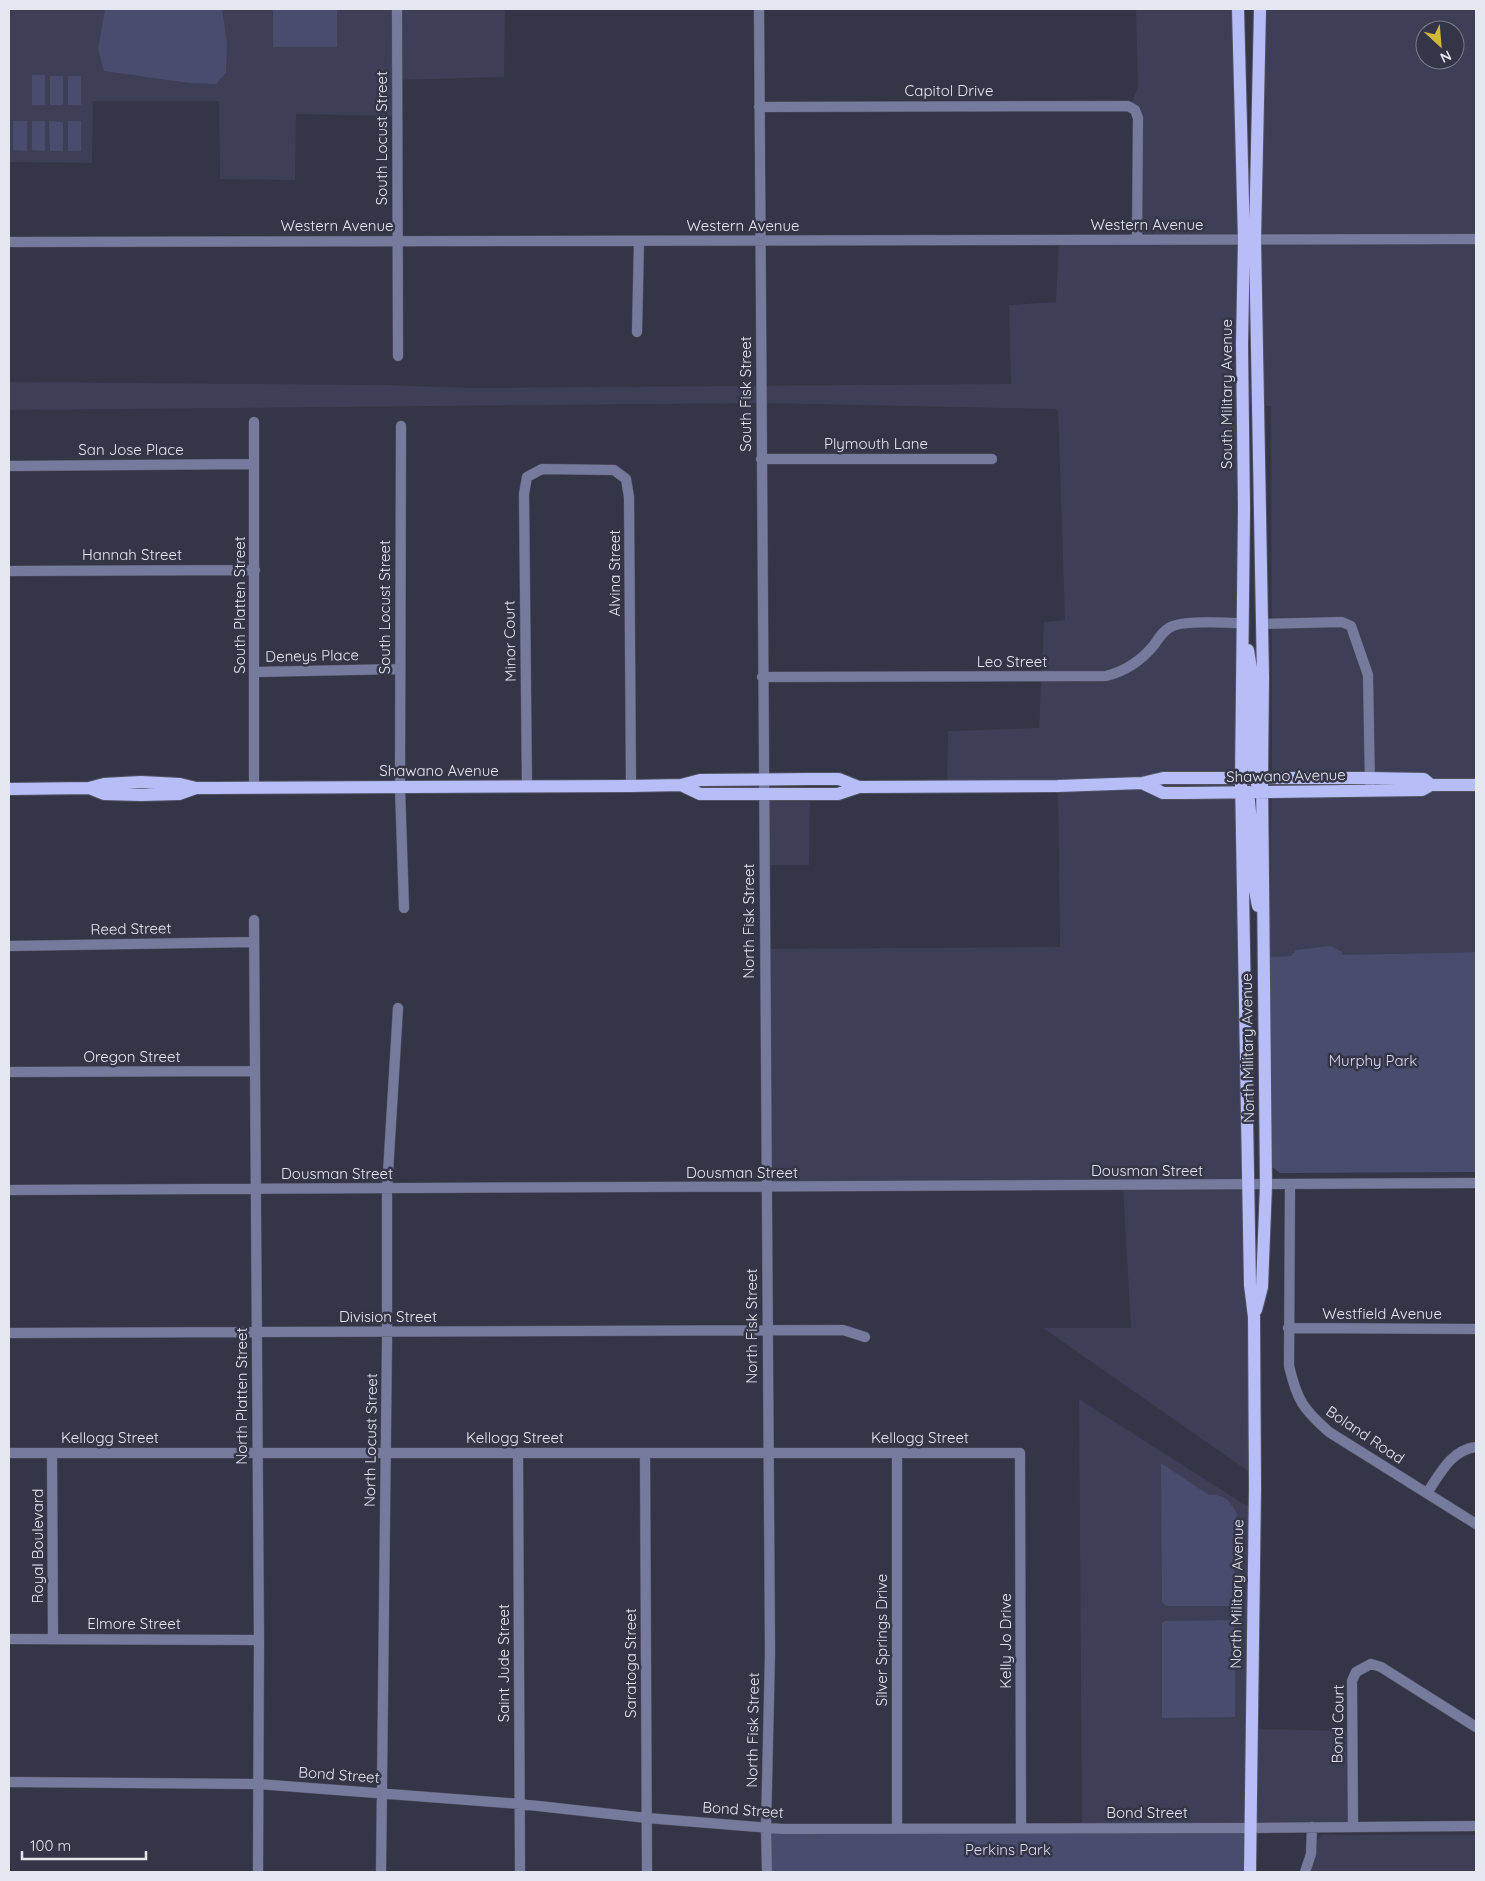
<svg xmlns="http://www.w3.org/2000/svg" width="1485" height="1881" viewBox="0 0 1485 1881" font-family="Quicksand,sans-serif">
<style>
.built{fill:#3c3f56;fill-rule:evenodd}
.green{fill:#494c6d}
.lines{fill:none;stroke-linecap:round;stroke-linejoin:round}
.minor-casing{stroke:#505161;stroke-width:11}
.major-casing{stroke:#505161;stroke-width:14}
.minor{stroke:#767a9d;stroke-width:10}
.major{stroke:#b7bdf7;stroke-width:12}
.labels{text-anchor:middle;stroke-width:5;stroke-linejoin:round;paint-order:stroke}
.street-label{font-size:15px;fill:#e4e6f0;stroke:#343546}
.park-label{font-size:15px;fill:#d9ddf7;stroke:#343546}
</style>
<rect width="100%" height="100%" fill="#343546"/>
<!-- built -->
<path class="built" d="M9,9H505L504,77L397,80V116L296,114L295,180L220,179L219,101H93L92,163L9,162Z
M1136,9H1238L1243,383L1257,385L1260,9H1476V952L1269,957L1272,760L1271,406L1244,404L1255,1476L1043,1328H1131L1123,1186L766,1188L765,949L1060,947L1058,787L947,786L948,731L1039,728L1044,622L1065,620L1058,409L761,403L9,410V382L383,385L475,388L1011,384L1009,305L1056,302L1059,240H1137L1138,118L1130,106L1138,88ZM1425,30H1455V60H1425Z
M764,794H810L809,865H764Z
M1079,1399L1255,1511L1252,1729L1352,1731L1353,1826L1082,1828Z
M1322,1835H1476V1872H1311L1316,1841Z"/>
<!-- green -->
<path class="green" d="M105,9H222L227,43L226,73L216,84L189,83L104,71L98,49Z
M273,9H337V47H273Z
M32,75H45V105H32Z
M50,76H63V105H50Z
M68,76H81V105H68Z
M13,121H27V151L13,150Z
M32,121H45V151L32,150Z
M49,121L63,122V151H50Z
M68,121H81V151H68Z
M1331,946L1342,952V955L1476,952V1172L1280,1173L1271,1166L1269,957L1291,956L1296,950Z
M1161,1463L1209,1495C1224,1493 1231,1502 1237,1514L1234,1526L1235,1606H1166L1162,1602Z
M1235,1620V1717L1162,1718V1623L1165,1621Z
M766,1828H1250V1872H767Z"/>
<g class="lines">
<!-- minor casing -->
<g class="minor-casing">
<path id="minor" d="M397,9L398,356
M759,9L770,1653L766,1828L767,1872
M759,107L1128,106L1135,110L1138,118L1137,240
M9,242L1476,239
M637,332L639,241
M401,426L400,788L404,908
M761,459H992
M9,466L254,464
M9,571L255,570
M1262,624L1342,622L1351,626L1368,675L1370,785
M255,672L400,669
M762,677L1106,676C1126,671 1141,661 1154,645C1159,638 1164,629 1173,626C1187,620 1226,623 1243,623
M527,787L524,494L527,477L542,469L614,470L626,479L629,497L631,786
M254,788V422
M254,920L259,1640L258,1872
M9,946L254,942
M9,1072L255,1071
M1290,1185L1289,1366C1297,1400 1303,1409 1329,1432L1476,1524
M9,1190L1476,1183
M1288,1328L1476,1329
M9,1333L843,1330L865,1337
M9,1453H1020L1021,1828
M52,1453L53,1639
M518,1453L520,1872
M645,1453L647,1872
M897,1453V1828
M1427,1493C1440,1474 1451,1450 1476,1447
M9,1639L259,1640
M9,1782L258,1784L520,1804L647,1818L782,1829L1250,1828L1476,1826
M1353,1826L1352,1681L1356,1672L1371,1664L1381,1667L1476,1727
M381,1872L387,1342V1189L398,1008
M1305,1872L1311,1854L1312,1827"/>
</g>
<!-- major casing -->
<g class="major-casing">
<path id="major" d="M1238,9L1244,240L1242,344L1244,508L1241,779L1250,1285L1254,1317L1255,1488L1250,1872
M1248,650L1253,681L1252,764L1257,784
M1142,783L1163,793H1185L1422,790L1431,785H1476
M681,785L700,794H838L859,787L1058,786L1142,783L1163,778H1370L1424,779L1431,785
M89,788L104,794L141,795L179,794L196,788
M9,789L89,788L104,784L141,782L180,784L196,788H212L631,786L681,785L700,780L810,779H839L859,787
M1248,792L1251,821V871L1258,906
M1256,1310L1262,1287L1266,1185L1262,778L1263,677L1255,239L1260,9"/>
</g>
<!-- minor -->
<use href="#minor" class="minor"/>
<!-- major -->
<use href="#major" class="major"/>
</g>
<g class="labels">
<!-- street labels -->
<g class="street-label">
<text x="949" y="96">Capitol Drive</text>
<text transform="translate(382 138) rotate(-90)" y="5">South Locust Street</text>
<text x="1147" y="230">Western Avenue</text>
<text x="337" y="231">Western Avenue</text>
<text x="743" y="231">Western Avenue</text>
<text transform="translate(746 394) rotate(-90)" y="5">South Fisk Street</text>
<text transform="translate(1227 394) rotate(-90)" y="5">South Military Avenue</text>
<text x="876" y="449">Plymouth Lane</text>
<text x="131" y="455">San Jose Place</text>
<text x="132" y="560">Hannah Street</text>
<text transform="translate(615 573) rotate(-90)" y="5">Alvina Street</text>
<text transform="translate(240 605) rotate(-90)" y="5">South Platten Street</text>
<text transform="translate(385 607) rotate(-90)" y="5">South Locust Street</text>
<text transform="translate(510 641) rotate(-91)" y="5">Minor Court</text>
<text transform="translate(312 656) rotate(-1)" y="5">Deneys Place</text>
<text x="1012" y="667">Leo Street</text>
<text x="439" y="776">Shawano Avenue</text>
<text transform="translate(1286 776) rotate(-1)" y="5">Shawano Avenue</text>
<text transform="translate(749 921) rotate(-90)" y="5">North Fisk Street</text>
<text transform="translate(131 929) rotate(-1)" y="5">Reed Street</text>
<text transform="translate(1248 1048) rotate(-91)" y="5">North Military Avenue</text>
<text x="132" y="1062">Oregon Street</text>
<text x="1147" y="1176">Dousman Street</text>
<text x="742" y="1178">Dousman Street</text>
<text x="337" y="1179">Dousman Street</text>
<text x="1382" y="1319">Westfield Avenue</text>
<text x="388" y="1322">Division Street</text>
<text transform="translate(752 1326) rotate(-90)" y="5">North Fisk Street</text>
<text transform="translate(242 1396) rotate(-90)" y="5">North Platten Street</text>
<text transform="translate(1365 1435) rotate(34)" y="5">Boland Road</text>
<text x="110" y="1443">Kellogg Street</text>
<text x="515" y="1443">Kellogg Street</text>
<text x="920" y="1443">Kellogg Street</text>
<text transform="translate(371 1440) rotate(-89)" y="5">North Locust Street</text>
<text transform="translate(38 1546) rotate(-90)" y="5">Royal Boulevard</text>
<text transform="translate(1237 1594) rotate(-89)" y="5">North Military Avenue</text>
<text x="134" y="1629">Elmore Street</text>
<text transform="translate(882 1640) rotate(-90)" y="5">Silver Springs Drive</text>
<text transform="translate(1006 1641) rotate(-90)" y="5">Kelly Jo Drive</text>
<text transform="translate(504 1663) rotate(-90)" y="5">Saint Jude Street</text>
<text transform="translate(631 1663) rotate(-90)" y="5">Saratoga Street</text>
<text transform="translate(1338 1724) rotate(-89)" y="5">Bond Court</text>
<text transform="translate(753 1730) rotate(-89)" y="5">North Fisk Street</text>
<text transform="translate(339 1775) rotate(4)" y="5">Bond Street</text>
<text transform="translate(743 1810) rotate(4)" y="5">Bond Street</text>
<text x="1147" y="1818">Bond Street</text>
</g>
<!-- park labels -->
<g class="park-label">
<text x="1373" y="1066">Murphy Park</text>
<text x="1008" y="1855">Perkins Park</text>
</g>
</g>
<!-- border -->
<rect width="1485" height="1881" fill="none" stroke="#e4e6f0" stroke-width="20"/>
<!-- north arrow -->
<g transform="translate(1440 45) rotate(154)"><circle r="24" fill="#343546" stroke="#7a7c8a"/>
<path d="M0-4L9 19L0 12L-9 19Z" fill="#ceb837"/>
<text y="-8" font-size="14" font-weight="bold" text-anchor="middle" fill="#e4e6f0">N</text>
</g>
<!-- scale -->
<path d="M22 1851v8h124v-8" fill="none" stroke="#e4e6f0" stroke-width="2.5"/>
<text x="30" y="1851" font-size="15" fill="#e4e6f0" stroke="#343546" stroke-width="4" paint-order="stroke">100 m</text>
</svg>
